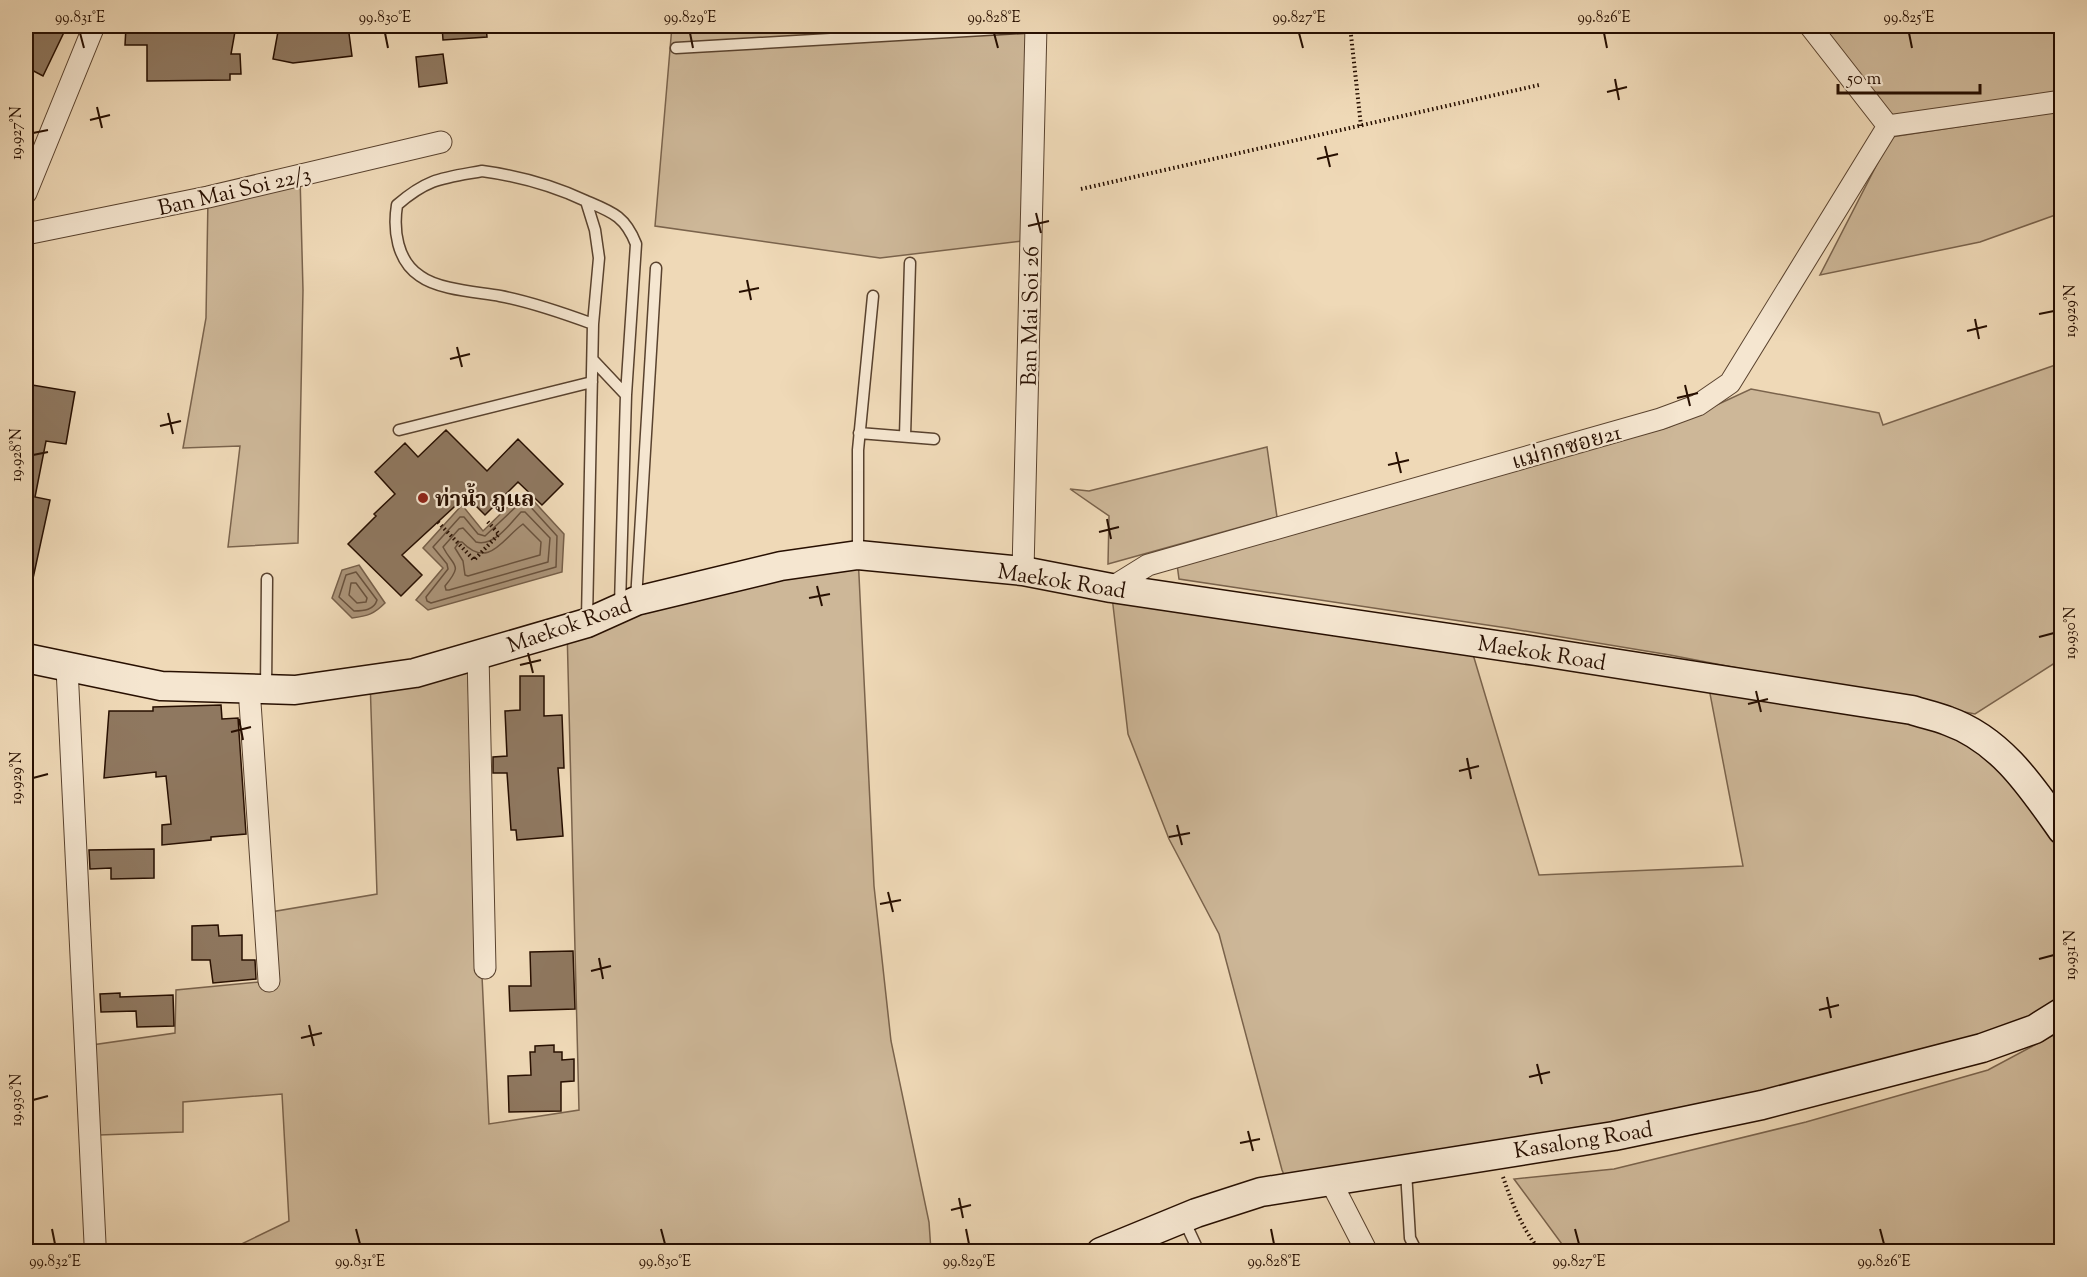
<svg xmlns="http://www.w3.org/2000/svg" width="2087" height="1277" viewBox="0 0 2087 1277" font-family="'Sorts Mill Goudy','Noto Serif Thai',serif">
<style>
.green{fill:#cdb798;stroke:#7a634c;stroke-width:1.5}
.water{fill:#ab9479;stroke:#765f49;stroke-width:1.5}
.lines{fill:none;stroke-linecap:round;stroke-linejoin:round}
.shore{stroke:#69523d;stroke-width:1.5}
.building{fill:#8f7860;stroke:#270f01;stroke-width:1.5}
.lane-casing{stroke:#59422e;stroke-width:13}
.street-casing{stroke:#59422e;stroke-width:23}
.secondary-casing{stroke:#270f01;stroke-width:31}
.path{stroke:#270f01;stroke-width:4;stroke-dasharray:1.5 3;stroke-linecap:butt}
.lane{stroke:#f5e6d0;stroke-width:10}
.street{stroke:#f5e6d0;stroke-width:21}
.secondary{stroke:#f5e6d0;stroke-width:28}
.ticks{fill:none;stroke:#270f01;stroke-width:2}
.poi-dot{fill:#8f2418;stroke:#f5e6d0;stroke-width:2}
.labels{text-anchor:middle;stroke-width:4.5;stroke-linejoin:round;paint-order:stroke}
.street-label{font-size:22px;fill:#270f01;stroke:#f5e6d0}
.poi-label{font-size:22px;font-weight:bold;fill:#270f01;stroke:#f5e6d0;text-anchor:start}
.neatline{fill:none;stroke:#270f01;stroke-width:2}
.ticks-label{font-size:15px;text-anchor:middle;fill:#270f01}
</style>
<rect width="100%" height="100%" fill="#efd9b7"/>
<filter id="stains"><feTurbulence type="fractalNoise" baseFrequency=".00333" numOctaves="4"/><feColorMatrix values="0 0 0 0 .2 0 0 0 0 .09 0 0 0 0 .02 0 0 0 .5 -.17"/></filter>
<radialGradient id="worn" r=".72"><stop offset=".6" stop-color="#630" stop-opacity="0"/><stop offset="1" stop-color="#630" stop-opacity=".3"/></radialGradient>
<!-- green -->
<path class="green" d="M672,26H1028L1022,241L880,258L655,226Z
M1810,26H2061V101L1888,126Z
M2061,111V213L1980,242L1820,275L1891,137Z
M300,176L303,290L298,543L228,547L240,446L183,448L206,318L208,197Z
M2061,363V659L1975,714L1670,655L1507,628L1179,579L1177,564L1669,427L1751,389L1879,413L1883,425Z
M1267,447L1277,517L1108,564L1109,516L1070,489L1089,491Z
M858,555L874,886L891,1041L929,1222L931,1251H227L289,1221L282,1094L183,1102V1132L99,1135L85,1046L175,1033L176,990L269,981L265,913L377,894L370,679L467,658L489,1124L579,1110L567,628Z
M1111,588L1469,641L1539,875L1743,866L1707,678L1924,714L2018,771L2061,831V1012L1982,1048L1289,1187L1282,1170L1219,934L1169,839L1128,734Z
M2061,1031V1251H1567L1514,1179L1614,1169L1806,1122L1988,1070Z"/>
<!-- water -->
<path class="water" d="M529,496L564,534L562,572L428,610L416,600L443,568L423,548L462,505L483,531L518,497Z
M359,565L385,603C374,614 368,616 352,618L332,598L342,570Z"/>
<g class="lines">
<!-- shore -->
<path class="shore" d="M520,503H527L557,536L556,567L431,603L427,601L426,597L448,569L447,564L433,547L460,517H464L478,534L485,536Z
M521,512H525L550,538L548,562L449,590H446L445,586C464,563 453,567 443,547L459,529L463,528L476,542C494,547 510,524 521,512Z
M523,524L541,542L540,555L468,576L465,575L463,561L455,548L459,542H462C489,570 503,538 523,524Z
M356,572L377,600C374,610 364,611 354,611L339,597L346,575Z
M351,583H356L367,598L366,602L357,603L349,595Z"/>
</g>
<!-- building -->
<path class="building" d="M26,26H67L43,76L26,67Z
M155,26H236L231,54H240L241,74H230V80L147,81V45H125L126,27L155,28Z
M279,26H348L352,56L293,63L273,59Z
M442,26H486L487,37L443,40Z
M443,54L447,83L419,87L416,57Z
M26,384L75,392L66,444L46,441L35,497L50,500L32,583H26Z
M446,430L487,471L518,439L563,484L542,505L518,482L485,515L466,496L402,555L422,575L401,596L348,544L376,516L374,514L395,494L375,472L405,443L418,457Z
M520,676H544V716L562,715L564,768H558L563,836L517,840L516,830H511L507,773H493V757L507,756L505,711L520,710Z
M221,705L222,719L238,718L246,834L211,837V840L162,845V825L171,824L166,776L156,777V772L104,778L109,711H153V707Z
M154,849V878L111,879V868L90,869L89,850Z
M218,925L219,936L242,935V960H255L256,979L213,983L210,960H192V926Z
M573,951L575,1009L510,1011L509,986H531L530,952Z
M120,993V997L173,995L174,1026L137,1027L136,1011L101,1012L100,994Z
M554,1045V1052H562V1060L574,1059V1081L561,1082V1111L509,1112L508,1076L531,1075L530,1052H535V1046Z"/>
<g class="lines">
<!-- lane casing -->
<g class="lane-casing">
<path id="lane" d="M676,48L1036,27
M482,171C519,176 552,185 586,201L595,230L599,258L593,324C563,313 532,302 500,296C478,292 439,290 420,276C397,261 393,230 397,205C428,178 443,178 482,171Z
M586,201C612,212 625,216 636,244L626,395
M593,360L626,395L620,605
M399,430L592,382
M859,433L934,439
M905,436L910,263
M858,555V450L873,296
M636,600L656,268
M587,619L593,324
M266,689L267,579
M1406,1171L1410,1238L1417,1252
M1183,1218L1199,1252"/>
</g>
<!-- street casing -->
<g class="street-casing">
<path id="street" d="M1810,26L1888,126
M1888,126L2062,101
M26,193L94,26
M26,234L208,197L441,142
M1023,571L1036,26
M1111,588L1148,565L1660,419L1698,405L1730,383L1888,126
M478,654L485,968
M67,668L95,1243
M249,688L269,981
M1330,1180L1367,1252"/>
</g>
<!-- secondary casing -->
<g class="secondary-casing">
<path id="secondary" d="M26,658L161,686L295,690L415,673L587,623L636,601L781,566L858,555L1023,571L1111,588L1536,651L1912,710C1924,714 1936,716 1948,721C2001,740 2031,786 2062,830
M1101,1252L1196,1213L1261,1192L1614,1136L1762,1105L1982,1048L2035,1029L2062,1012"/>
</g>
<!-- path -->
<path class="path" d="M1350,26L1361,126
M1081,189L1539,85
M438,522L474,560L499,534L487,521
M1503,1177C1512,1204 1523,1230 1541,1252"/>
<!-- lane -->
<use href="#lane" class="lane"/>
<!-- street -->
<use href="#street" class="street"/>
<!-- secondary -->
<use href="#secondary" class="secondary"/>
</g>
<!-- ticks -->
<path class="ticks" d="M80,33L84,48M385,33L388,48M690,33L693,48M994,33L998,48M1299,33L1303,48M1604,33L1607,48M1909,33L1912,48M1615,79L1619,100M1607,92L1627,87M97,107L102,128M90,120L110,115M33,133L48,130M1325,146L1330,167M1317,159L1338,154M1036,213L1041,233M1028,226L1049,221M747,280L751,300M739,292L759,288M2039,314L2054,311M1975,319L1979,339M1967,331L1987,326M457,347L462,367M450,359L470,354M1685,385L1690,406M1677,398L1698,393M168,413L173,434M160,426L181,421M1396,452L1401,473M33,455L48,452M1388,465L1409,460M1107,519L1111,539M1099,532L1119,527M817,586L822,606M809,598L830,594M2039,637L2054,633M528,653L533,673M520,665L541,660M1756,691L1761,712M1748,704L1768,699M239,719L243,740M231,732L251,727M1467,758L1471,779M1459,771L1479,766M33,778L48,774M1177,825L1182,845M1169,837L1190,833M888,892L893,912M880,904L901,900M599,958L603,979M2039,959L2054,955M591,971L611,966M1827,997L1831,1018M1819,1010L1839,1005M309,1025L314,1046M301,1038L322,1033M1537,1064L1542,1084M1529,1077L1550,1072M33,1100L48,1096M1248,1131L1253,1151M1240,1143L1260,1139M959,1198L963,1218M951,1210L971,1205M52,1229L55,1244M356,1229L360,1244M661,1229L665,1244M966,1229L969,1244M1271,1229L1274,1244M1575,1229L1579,1244M1880,1229L1884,1244"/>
<!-- markers -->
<circle class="poi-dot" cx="423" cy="498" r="6"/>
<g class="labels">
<!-- street labels -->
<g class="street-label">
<text transform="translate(234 190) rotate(-13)" y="8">Ban Mai Soi 22/3</text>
<text transform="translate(1029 316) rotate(-89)" y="8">Ban Mai Soi 26</text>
<text transform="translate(1566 446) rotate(-16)" y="8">แม่กกซอย21</text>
<text transform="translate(1062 580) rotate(9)" y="8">Maekok Road</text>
<text transform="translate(569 624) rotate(-19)" y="8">Maekok Road</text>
<text transform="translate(1542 652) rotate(9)" y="8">Maekok Road</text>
<text transform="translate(1583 1139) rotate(-9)" y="8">Kasalong Road</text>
</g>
<!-- poi labels -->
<g class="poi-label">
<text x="435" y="506">ท่าน้ำ ภูแล</text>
</g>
</g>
<!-- margin -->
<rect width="2087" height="1277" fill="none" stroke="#efd9b7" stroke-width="66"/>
<!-- scale -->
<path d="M1838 84v9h142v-9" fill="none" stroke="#270f01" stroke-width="3"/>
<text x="1847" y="84" font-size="18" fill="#270f01" stroke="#f5e6d0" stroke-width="4.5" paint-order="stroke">50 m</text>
<rect x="33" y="33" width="2021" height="1211" class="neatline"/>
<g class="ticks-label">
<text x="80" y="22">99.831°E</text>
<text x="385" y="22">99.830°E</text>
<text x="690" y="22">99.829°E</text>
<text x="994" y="22">99.828°E</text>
<text x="1299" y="22">99.827°E</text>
<text x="1604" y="22">99.826°E</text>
<text x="1909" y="22">99.825°E</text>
<text transform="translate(16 133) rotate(-90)" y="5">19.927°N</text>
<text transform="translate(2070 311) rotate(-90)" y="5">19.929°N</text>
<text transform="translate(16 455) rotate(-90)" y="5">19.928°N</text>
<text transform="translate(2070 633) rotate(-90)" y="5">19.930°N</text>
<text transform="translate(16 778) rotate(-90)" y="5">19.929°N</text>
<text transform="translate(2070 955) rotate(-90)" y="5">19.931°N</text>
<text transform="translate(16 1100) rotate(-90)" y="5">19.930°N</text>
<text x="55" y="1266">99.832°E</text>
<text x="360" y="1266">99.831°E</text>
<text x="665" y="1266">99.830°E</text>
<text x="969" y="1266">99.829°E</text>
<text x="1274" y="1266">99.828°E</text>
<text x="1579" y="1266">99.827°E</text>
<text x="1884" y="1266">99.826°E</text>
</g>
<rect width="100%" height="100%" filter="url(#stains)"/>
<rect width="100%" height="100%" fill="url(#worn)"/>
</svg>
